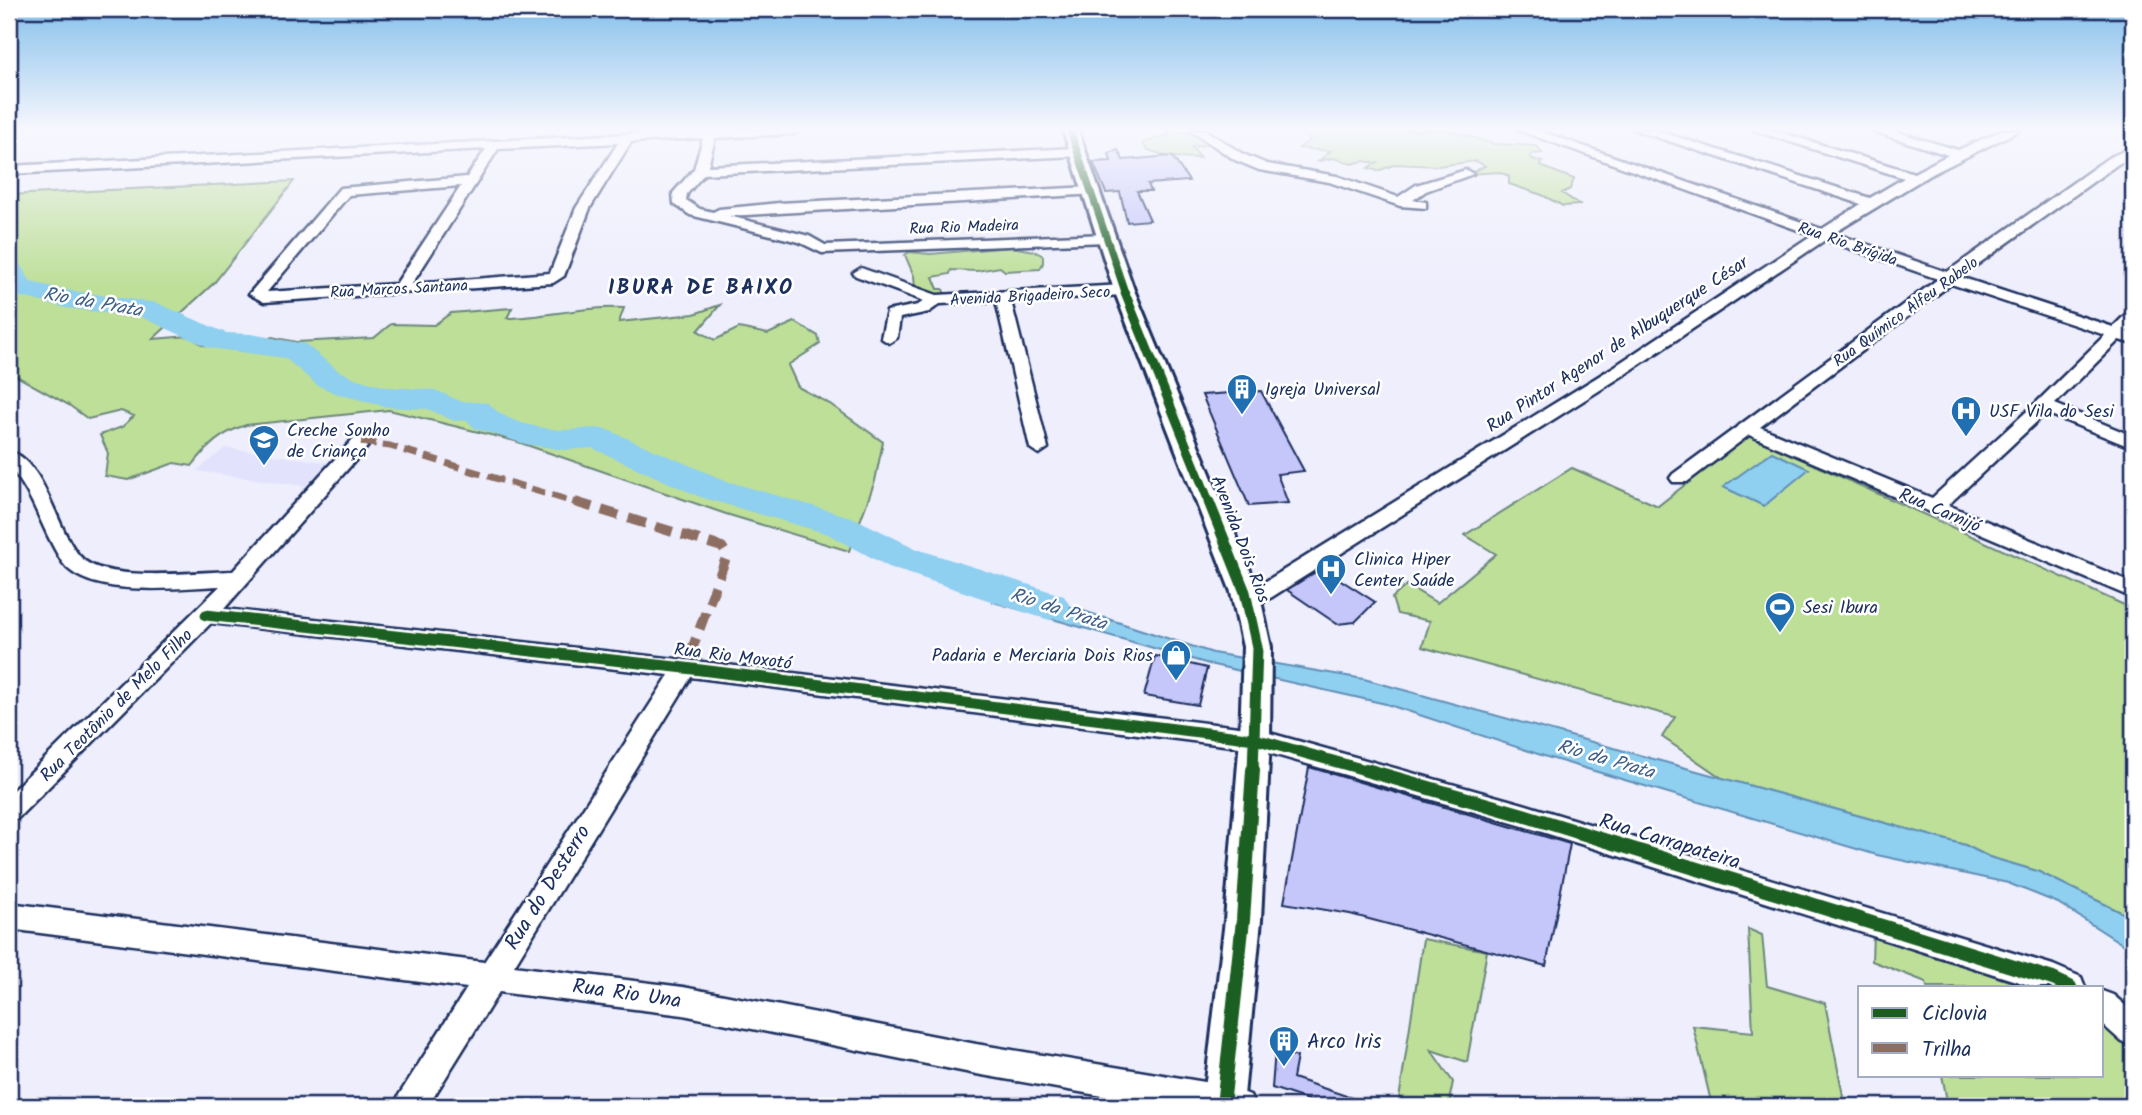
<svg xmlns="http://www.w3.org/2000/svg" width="2142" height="1115" viewBox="0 0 2142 1115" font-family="Kalam,sans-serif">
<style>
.built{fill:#e2e2fc}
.green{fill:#bddf98;stroke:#6c877b;stroke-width:2}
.water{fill:#8fcff0;stroke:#618fb6;stroke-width:2}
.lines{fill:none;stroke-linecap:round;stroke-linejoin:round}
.river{fill:#8fcff0;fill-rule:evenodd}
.building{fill:#c5c6f9;stroke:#1b2f5e;stroke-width:2}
.minor-casing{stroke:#1b2f5e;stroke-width:5}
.major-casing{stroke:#1b2f5e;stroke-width:6}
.minor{fill:#fff;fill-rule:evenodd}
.major{fill:#fff;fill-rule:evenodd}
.quiet-far2{stroke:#8d6e63;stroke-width:6;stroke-dasharray:11 6;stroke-linecap:butt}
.quiet-far1{stroke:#8d6e63;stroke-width:7;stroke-dasharray:15 7;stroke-linecap:butt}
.quiet{stroke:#8d6e63;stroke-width:10;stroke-dasharray:18 10;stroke-linecap:butt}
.cycleway-far3-casing{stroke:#fff;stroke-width:10}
.cycleway-far2-casing{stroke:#fff;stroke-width:12}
.cycleway-far1-casing{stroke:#fff;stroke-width:16}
.cycleway-casing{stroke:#fff;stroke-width:18}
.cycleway-far3{stroke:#1b5e20;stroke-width:7}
.cycleway-far2{stroke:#1b5e20;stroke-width:9}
.cycleway-far1{stroke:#1b5e20;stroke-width:11}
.cycleway{stroke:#1b5e20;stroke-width:14}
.labels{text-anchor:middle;stroke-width:5;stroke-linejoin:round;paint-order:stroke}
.far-street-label{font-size:16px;fill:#1b2f5e;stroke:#fff}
.street-label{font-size:18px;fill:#1b2f5e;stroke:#fff}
.poi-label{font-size:18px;fill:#1b2f5e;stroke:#fff;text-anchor:start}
.water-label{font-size:19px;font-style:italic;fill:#3e5f8a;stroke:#fff}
.far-district-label{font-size:21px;font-weight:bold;letter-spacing:2px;fill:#1b2f5e;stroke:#fff}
.near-street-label{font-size:21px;fill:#1b2f5e;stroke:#fff}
.near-poi-label{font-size:21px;fill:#1b2f5e;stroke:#fff;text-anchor:start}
</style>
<rect width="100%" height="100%" fill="#eeeefd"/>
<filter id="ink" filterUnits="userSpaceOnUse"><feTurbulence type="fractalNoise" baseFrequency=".0143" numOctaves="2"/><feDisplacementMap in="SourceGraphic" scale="14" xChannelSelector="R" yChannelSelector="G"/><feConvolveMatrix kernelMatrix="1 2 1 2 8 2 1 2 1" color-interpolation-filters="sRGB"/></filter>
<g filter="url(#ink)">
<!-- built -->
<path class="built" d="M225,448L330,463L305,486L197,471Z"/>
<!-- green -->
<path class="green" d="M1166,130L1191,133L1210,144L1192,147L1200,158L1168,157L1146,149L1143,143L1169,135Z
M1296,130H1449L1494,144L1537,146L1542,153L1532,154L1530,158L1542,162L1540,166L1574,179L1570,189L1562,193L1580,205L1563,206L1542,195L1509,184V176L1499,172L1469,174L1485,166L1476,161L1438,166L1396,164L1378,171L1368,168L1377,163L1363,161L1352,164L1333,158L1319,161L1330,151L1299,148L1310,140Z
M294,181L214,283L153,339L189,336L203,345L246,349L272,337L296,342L374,338L391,324L434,325L451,313L512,308L507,318C547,317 583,306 624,308L619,322L694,314L720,305L698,331L715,340L739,328L768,334L795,322L818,336L820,344L788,365L798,387L830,404L883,442L875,481L849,551L726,514L515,441L389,410L246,425C221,433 208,445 192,466L174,463L128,480L105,476L108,453L100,435L122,427L134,416L121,411L88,419L69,405L9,372V195Z
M1011,247L1035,251L1043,256V263L1040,269L1005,271L1000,267L977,271L951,270L950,274L933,277L938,289H943L945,295L931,296L915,290L914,276L905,255L909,252L930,254Z
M1748,435L2133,609V918L2037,871L1989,857L1965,845L1722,778L1662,737L1675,717L1422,647L1430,621L1397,614L1392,598L1407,585L1437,603L1496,554L1465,535L1572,468L1658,506Z
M1748,929L1762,935L1767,986L1825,1003L1845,1106H1712L1693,1026L1753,1032Z
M1873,934L2026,987H1927L1926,982L1872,961Z
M1423,939L1487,951L1467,1062L1431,1050L1453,1082L1448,1106H1398Z
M2102,1013L2133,1041V1106H1948L1942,1075H2102Z"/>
<!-- water -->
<path class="water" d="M1772,452L1809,469L1764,506L1723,487Z
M1003,585L1213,653L1364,679L1965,845L1989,857L2037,871L2133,918V951L2058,903L2008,883L1877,855L1547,757L1386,704L1209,664L993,602Z"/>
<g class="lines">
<!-- river -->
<path class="river" d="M9,261L19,263L31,282L66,290L157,303L226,333L251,334L305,344L339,371L357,379L387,387L435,390L460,401L488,403C505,422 538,429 564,430C580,430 593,426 608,430L726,481L854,518L917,549L1064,596L1070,606L1064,616L1050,620L1036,616L889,567L828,534L700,497L592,448L564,450L525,444L474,428L467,420L454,421L428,409L386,407L335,393L317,385L285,358L210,348L141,317L66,308L10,294Z"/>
</g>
<!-- building -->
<path class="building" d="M1118,150L1123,160L1172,156L1189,181L1148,184L1151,191H1137L1150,220L1127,222L1120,192L1106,193L1093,162L1111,161L1109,153Z
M1261,391L1304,471L1277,474L1288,503L1249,506L1202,395Z
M1322,568L1375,602L1355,622L1337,624L1287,590Z
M1155,656L1207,668L1198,705L1144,696Z
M1309,767L1570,844L1546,966L1350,914L1284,903Z
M1275,1050L1297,1057L1293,1078L1367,1103V1106H1326L1272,1088Z"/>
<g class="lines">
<!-- minor casing -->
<g class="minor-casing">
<path id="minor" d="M800,130L794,134L715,138L708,166L1076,148L1082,152L1076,156L704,174L687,194L686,200L700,209L713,212L719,209L779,203L1091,187L1098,191L1096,194L729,216L809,236L825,245L1107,234L1114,238L1107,242L822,253L799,242L690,215L674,204L673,193L694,169L703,138L631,142L590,208L564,276L553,283L264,302L249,294L340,188L467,177L486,149L9,174V166L705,130ZM618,143L576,208L550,273L412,284L498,149ZM461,186L396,284L267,292L349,195Z
M1190,130H1205L1243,154L1267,164L1337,176L1398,197L1416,185L1466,170L1473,174L1426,191L1413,200L1426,202V208L1400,206L1329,182L1259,170L1235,160Z
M1518,130H1537L1822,229L1861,204L1635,130H1655L1870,198L1904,178L1753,130H1773L1914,173L1948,155L1869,130H1890L1958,150L2003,130H2020L1928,176L1834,233L1947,272L2108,158L2133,147V156L2118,164L1960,277L2113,327L2127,313L2133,311V325L2127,332L2133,334V344L2119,340L2055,404L2133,436V448L2046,413L1948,505L2133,583V598L1749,435L1687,482H1673L1670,478L1673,474L1938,279L1825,240L1624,375L1256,607L1248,610L1240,607L1237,602L1240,597L1612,368L1812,235ZM1951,284L2105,335L2037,402L1932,498L1760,427Z
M861,268L937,295L1124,285L1132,290L1124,295L1011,301L1048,448L1039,454L1030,448L996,301L940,304L929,312L900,318L897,338L889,343L881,338L887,311L918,305L924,301L856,276L853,273Z
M361,436L368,438L370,442L368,446L224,609L685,660L1255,729L1523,804L2053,965L2081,977L2085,987H2035L1523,826L1255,749L691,677L514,966L683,987L976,1044L1223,1085L1250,1095L1255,1106H1160L976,1074L683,1015L499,992L428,1106H394L399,1095L467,988L9,929V903L484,962L669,675L211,623L18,818L9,821V794L220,586C181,588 104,596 72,572C63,566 58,555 53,546C39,520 30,489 9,467V451C49,461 57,544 88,563C117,581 199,572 233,571L354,438Z
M2102,991L2113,995L2133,1012V1046L2122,1042L2102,1024Z"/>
</g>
<!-- major casing -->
<g class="major-casing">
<path id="major" d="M1063,130H1078L1134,290L1259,592L1271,647L1270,739L1261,920L1243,1106H1203L1225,920L1240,739L1243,647L1231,592L1114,290Z"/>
</g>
<!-- minor -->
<use href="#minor" class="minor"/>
<!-- major -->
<use href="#major" class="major"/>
<!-- quiet-far2 -->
<path class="quiet-far2" d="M9,131L27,130"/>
<!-- quiet-far1 -->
<path class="quiet-far1" d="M361,442L390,446L580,504"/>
<!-- quiet -->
<path class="quiet" d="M575,502L722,547L727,555L685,668"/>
<!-- cycleway-far3 casing -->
<g class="cycleway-far3-casing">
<path id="cycleway-far3" d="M1070,130L1126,295"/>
</g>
<!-- cycleway-far2 casing -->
<g class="cycleway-far2-casing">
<path id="cycleway-far2" d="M1125,293L1210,504"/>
</g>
<!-- cycleway-far1 casing -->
<g class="cycleway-far1-casing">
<path id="cycleway-far1" d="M1209,502L1245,592L1257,647L1253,772
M206,615L685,668L1255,739L1372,772"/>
</g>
<!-- cycleway casing -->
<g class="cycleway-casing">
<path id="cycleway" d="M1366,770L1523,815L2053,979L2070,987
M1223,1106L1243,920L1253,770"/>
</g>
<!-- cycleway-far3 -->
<use href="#cycleway-far3" class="cycleway-far3"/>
<!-- cycleway-far2 -->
<use href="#cycleway-far2" class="cycleway-far2"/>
<!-- cycleway-far1 -->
<use href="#cycleway-far1" class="cycleway-far1"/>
<!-- cycleway -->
<use href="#cycleway" class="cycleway"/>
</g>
</g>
<!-- sky -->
<linearGradient id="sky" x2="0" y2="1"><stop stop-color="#84bfeb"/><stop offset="0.45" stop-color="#f7f7fe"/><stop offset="1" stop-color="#f7f7fe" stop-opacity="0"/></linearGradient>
<rect width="2142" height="287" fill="url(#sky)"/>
<!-- icons -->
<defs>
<g id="building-pin" transform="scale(1.575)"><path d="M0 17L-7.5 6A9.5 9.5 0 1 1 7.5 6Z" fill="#1f6fb2" stroke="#fff"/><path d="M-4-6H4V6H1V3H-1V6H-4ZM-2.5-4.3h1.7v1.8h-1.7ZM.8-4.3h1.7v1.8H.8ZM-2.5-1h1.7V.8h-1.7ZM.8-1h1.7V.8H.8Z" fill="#fff"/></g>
<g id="hospital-pin" transform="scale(1.575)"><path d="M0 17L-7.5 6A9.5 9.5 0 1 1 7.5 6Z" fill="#1f6fb2" stroke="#fff"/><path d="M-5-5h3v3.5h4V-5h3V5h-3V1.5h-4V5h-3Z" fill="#fff"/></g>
<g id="school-pin" transform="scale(1.575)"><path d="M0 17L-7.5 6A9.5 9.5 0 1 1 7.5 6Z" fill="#1f6fb2" stroke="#fff"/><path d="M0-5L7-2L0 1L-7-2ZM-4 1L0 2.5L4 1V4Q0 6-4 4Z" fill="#fff"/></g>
<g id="stadium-pin" transform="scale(1.575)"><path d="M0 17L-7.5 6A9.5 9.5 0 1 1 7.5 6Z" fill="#1f6fb2" stroke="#fff"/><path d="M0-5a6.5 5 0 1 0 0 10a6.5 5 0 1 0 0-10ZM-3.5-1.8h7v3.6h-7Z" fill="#fff"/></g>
<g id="shop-pin" transform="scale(1.575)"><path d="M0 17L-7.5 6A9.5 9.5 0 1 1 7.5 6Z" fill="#1f6fb2" stroke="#fff"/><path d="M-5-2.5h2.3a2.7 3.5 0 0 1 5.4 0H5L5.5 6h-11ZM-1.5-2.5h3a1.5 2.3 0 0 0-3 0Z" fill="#fff"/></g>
</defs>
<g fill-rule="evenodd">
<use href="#building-pin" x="1242" y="389"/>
<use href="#hospital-pin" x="1966" y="411"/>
<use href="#school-pin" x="264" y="440"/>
<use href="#hospital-pin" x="1331" y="569"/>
<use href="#stadium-pin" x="1780" y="607"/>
<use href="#shop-pin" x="1176" y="655"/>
<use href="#building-pin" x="1284" y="1041"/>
</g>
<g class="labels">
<!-- far-street labels -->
<g class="far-street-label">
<text transform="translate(964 226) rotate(-2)" y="6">Rua Rio Madeira</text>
<text transform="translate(1848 243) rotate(19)" y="6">Rua Rio Brígida</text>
<text transform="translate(399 288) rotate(-3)" y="6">Rua Marcos Santana</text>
<text transform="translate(1030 295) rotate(-3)" y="6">Avenida Brigadeiro Seco</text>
<text transform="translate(1905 311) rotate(-36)" y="6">Rua Químico Alfeu Rabelo</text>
</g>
<!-- street labels -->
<g class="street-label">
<text transform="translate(1617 344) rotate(-33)" y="6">Rua Pintor Agenor de Albuquerque César</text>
<text transform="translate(1940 510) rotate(23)" y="6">Rua Carnijó</text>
<text transform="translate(1241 539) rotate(69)" y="6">Avenida Dois Rios</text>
<text transform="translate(733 656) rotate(7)" y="6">Rua Rio Moxotó</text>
<text transform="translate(116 705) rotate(-45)" y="6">Rua Teotônio de Melo Filho</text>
</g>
<!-- poi labels -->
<g class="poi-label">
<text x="1265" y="395">Igreja Universal</text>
<text x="1989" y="417">USF Vila do Sesi</text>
<text x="287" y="436">Creche Sonho<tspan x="287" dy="21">de Criança</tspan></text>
<text x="1354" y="565">Clinica Hiper<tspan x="1354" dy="21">Center Saúde</tspan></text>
<text x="1803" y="613">Sesi Ibura</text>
<text x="1153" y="661" text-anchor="end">Padaria e Merciaria Dois Rios</text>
</g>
<!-- water labels -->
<g class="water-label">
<text transform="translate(93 301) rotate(10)" y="7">Rio da Prata</text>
<text transform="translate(1059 608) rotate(18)" y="7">Rio da Prata</text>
<text transform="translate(1606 758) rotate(16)" y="7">Rio da Prata</text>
</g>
<!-- far-district labels -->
<g class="far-district-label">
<text x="701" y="294">IBURA DE BAIXO</text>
</g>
<!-- near-street labels -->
<g class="near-street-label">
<text transform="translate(1670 841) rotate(17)" y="7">Rua Carrapateira</text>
<text transform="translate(547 887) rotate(-58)" y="7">Rua do Desterro</text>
<text transform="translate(627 993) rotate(8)" y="7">Rua Rio Una</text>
</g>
<!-- near-poi labels -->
<g class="near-poi-label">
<text x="1307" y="1048">Arco Iris</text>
</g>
</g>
<!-- margin -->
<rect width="2142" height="1115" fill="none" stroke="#fff" stroke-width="35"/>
<rect x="18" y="18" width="2107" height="1080" fill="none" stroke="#1b2f5e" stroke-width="2.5" filter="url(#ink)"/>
<!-- legend -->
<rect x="1858" y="986" width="245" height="91" fill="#ffffff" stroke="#a4acbf" stroke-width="2"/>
<rect x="1872" y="1008" width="35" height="10" fill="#1b5e20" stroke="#a4acbf" stroke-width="2"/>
<text x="1922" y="1020" font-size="21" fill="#1b2f5e">Ciclovia</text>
<rect x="1872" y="1043" width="35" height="10" fill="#8d6e63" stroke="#a4acbf" stroke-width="2"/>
<text x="1922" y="1056" font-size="21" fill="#1b2f5e">Trilha</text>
</svg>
